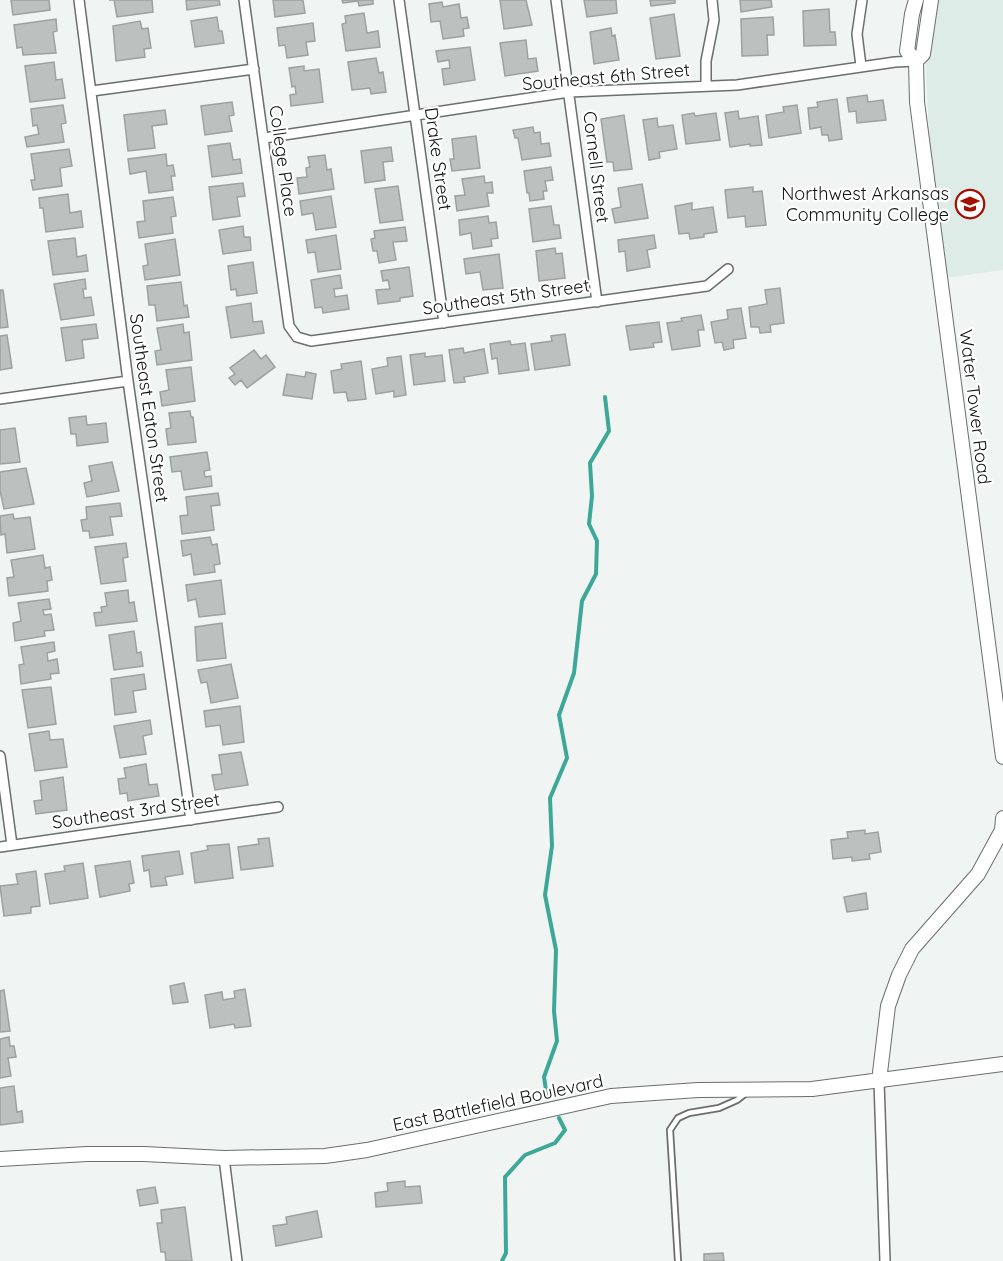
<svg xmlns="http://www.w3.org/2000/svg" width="1003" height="1261" viewBox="0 0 1003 1261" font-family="Quicksand,sans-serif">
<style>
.built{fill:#deece8}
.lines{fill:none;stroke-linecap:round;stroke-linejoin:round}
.stream{stroke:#3da897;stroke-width:4}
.building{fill:#bcc1c0;stroke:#9da1a0;stroke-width:1.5}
.lane-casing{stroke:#6a6e6d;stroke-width:8}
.street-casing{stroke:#6a6e6d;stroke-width:12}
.secondary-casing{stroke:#6a6e6d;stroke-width:16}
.lane{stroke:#fff;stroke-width:4.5}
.street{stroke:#fff;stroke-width:9}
.secondary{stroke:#fff;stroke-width:14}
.labels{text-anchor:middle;stroke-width:4.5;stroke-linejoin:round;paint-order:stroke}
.street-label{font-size:18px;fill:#111212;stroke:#fff}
.poi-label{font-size:18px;fill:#111212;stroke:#fff;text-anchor:end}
</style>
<rect width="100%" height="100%" fill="#f0f5f4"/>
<!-- built -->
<path class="built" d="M936,0H1003V270L946,278L929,138L926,65L929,32Z"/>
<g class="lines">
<!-- stream -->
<path class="stream" d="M549,1098L546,1090L544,1077L557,1041L554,1011L556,950L545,895L552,846L550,798L567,758L559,715L574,673L582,601L596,574L597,541L589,524L592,496L590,463L609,431L605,397
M502,1261L506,1253L505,1177L525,1155L555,1143L565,1130L559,1118"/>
</g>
<!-- building -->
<path class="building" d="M11,0H49L50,10L13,15Z
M109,0H152L153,12L117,17L114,0Z
M186,0H219L220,5L187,10Z
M273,0H303L305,13L275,17Z
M342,0H373V4L359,6L358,1L343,3Z
M500,0H526L532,25L504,29Z
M584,0H616L617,13L587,17Z
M650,0H675V3L651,6Z
M740,0H771L772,7L741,12Z
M442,2L443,7L459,4L461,18L467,17L469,28L463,29L464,36L443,39L440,21L431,22L429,4Z
M829,9L830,32H835L836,45L804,46L803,11Z
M364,13L367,33L378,31L380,47L346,51L342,24L346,23L345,16Z
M674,14L680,56L656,59L650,18Z
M217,17L219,31H222L224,43L195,47L191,21Z
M773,17L774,35H767L768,55L742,56L741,19Z
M56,19L57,31L53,32L56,53L23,55L22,47L17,48L14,25Z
M140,21L142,29L148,28L151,48L144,49L145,57L116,61L113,26Z
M313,23L315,41L306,42L308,55L287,58L285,45L279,46L277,28Z
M611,28L612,36L615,35L619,60L594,64L590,32Z
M526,40L528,59L536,58L538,71L505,76L500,43Z
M470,47L475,80L444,85L442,69L450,68L449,60L438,62L436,51Z
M376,58L379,73L383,72L386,92L371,94L370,88L352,90L348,62Z
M54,62L56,80L62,79L65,98L30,102L25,66Z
M304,66V71L319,69L323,102L291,106L290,95L296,94L295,86L292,87L289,68Z
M867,95L868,102L883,100L886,120L857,123L856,111L849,112L847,98Z
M837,99L842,139L829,141L828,135H822L821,127L810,129L808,108L818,107L817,102Z
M232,102L234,115L229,116L232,131L205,135L201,106Z
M63,105L66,123L61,124L64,142L27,147L25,137L39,134L37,125L33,126L31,109Z
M797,105L801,133L769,138L766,115L784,112L783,107Z
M165,110L167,124L152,126L155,148L128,151L124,115Z
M738,111L739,119L758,116L762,145L750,146V144L730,147L725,113Z
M694,113L695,116L716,113L720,140L686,144L682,115Z
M624,115L632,169L614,171L613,162H607L601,119Z
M657,118L658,127L673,125L677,149L659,152L660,158L649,160L643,120Z
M533,127L534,133L540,132L541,144L549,143L551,156L522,160L518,138H515L513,130Z
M476,136L480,168L452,171L450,159H454L452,139Z
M230,143L233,160L240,159L242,173L212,177L208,146Z
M391,147L393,161L383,162L385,180L365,183L361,151Z
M69,149L72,166L60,168L62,186L33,190L31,180H35L31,154Z
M166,154L167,166L173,165L175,176H171L173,190L149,193L146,171L130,174L128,159Z
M325,155L327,170L331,169L334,189L299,194L297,178L307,177L306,168L310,167L308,157Z
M551,167L553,180L545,181L547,191H543L544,199L530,201L529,193H527L524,171Z
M484,176L485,183L492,182L493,193H487L489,206L457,211L455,196L465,195L462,179Z
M243,183L245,196L237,197L240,216L213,220L209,187Z
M642,184L648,218L615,223L612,209L621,207L618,188Z
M398,186L403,220L380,223L375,189Z
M753,187V192L762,191L766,225L746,227L745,216L728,218L725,190Z
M68,194L70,213L81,211L83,227L46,232L43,208H40L39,198Z
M331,196L336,227L316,230L313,213L302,215L300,201Z
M173,197L176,216L171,217L173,233L139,238L137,222L145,221L143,201Z
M692,203V210L713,207L717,232L704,234V237L690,239L689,233L679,234L675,206Z
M551,206L554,225H559L561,238L533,242L529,209Z
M488,216L489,223L496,222L498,238L491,239L492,246L473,249L471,233L460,235L459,220Z
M243,226L244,237H250L251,250L223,254L219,230Z
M405,227L407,241L393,242L396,260L379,263L377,251H373L371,239L375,238L374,231Z
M336,235L341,269L318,272L315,252L308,253L306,240Z
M654,235L656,248L647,250L650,267L627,271L625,251L619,252L618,240Z
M75,238L77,257L86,255L88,271L53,275L48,241Z
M175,239L180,275L145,280L143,266L148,265L145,244Z
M555,248L556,254L562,253L565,278L539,281L536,251Z
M499,254L503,288L483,290L480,272L466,274L464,259Z
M253,262L257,293L237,296L236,289L231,290L228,266Z
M409,267L413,296L400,298V301L378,304L376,290L390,289L388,280L383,281L381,271Z
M340,275L342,288L334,289L335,297L347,295L349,309L323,313L322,307L315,308L311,280Z
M85,279L86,289H83L84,298L91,297L94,315L61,320L54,284Z
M181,282L184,306L187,305L189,317L157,321L155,305H149L147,286Z
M780,288L784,323L770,325L771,332L760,333L759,327H751L749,307L767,304L765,290Z
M0,290H3L8,327L0,328Z
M251,303L253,322L262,321L264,333L231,338L226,307Z
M741,308L746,338L733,340L734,348L724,350L722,342L715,343L711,322L728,319L727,310Z
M701,315L704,330H698L700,346L672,350L667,323L682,321L681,318Z
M659,322L662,342L653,343L654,347L630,350L626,326Z
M96,324L98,338L82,340L84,358L66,361L61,328Z
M183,324L184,333L189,332L192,360L157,365L155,351L161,350L157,328Z
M565,334L570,365L535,370L531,344L552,341L551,336Z
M7,335L12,368L0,370V336Z
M510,341L511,345L525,343L529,370L499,374L497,358L492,359L490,344Z
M463,348L464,353L484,349L488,373L464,377L465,382L454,383L449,350Z
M254,350L261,359L266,355L275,367L247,388L241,380L235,385L229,378L235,374L230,368Z
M425,353V357L442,355L445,381L414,385L410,355Z
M401,356L406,395L394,397V391L376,394L372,369L388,366L387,358Z
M361,361L366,399L348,401L346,392L334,393L331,371L342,369L341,364Z
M191,367L195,401L162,406L160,392L169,390L166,370Z
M306,372L316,374L312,399L283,395L287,374L305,377Z
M190,411L191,417H193L196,442L168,445L166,429L171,428L169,413Z
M86,416L87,425L106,423L108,442L77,446L76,434H71L69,418Z
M15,428L20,462L0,464V430Z
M207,452L210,470L204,471L205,477L211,476L212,486L184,490L181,471L172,472L170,457Z
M112,462L119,491L87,497L84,483L92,481L89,466Z
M26,468L34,504L4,509L0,491V472Z
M218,493L220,505L211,506L214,530L182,534L180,516L188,515L186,497Z
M120,503L122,516L110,517L113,535L90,538L89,531H83L81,520L87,519L86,507Z
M13,514L14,519L30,517L35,549L7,553L5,534L1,535L0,516Z
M210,537L212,545L217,544L220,564L214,565L215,572L194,575L191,554L183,556L181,541Z
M126,543L128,557L123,558L126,581L101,584L95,547Z
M43,555L45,568L50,567L52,580L47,581L48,591L9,596L7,578L14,577L11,560Z
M221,580L225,614L199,617L196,599L188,601L186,585Z
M128,590L129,603L134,602L137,621L96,626L94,613L102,612L101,607L107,606L105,593Z
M49,599L51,609L43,610L44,615L51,614L54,630L44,631L45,636L15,641L13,623L21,621L18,603Z
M222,623L226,658L197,661L195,627Z
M134,631L137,653L141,652L143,666L114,670L109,635Z
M54,642L55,651L47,653L48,661L57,659L59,673L50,674L51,679L21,684L19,665L24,664L21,647Z
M231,664L238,698L211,703L207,682L201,683L198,670Z
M144,674L146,689L133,691L136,712L115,715L111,679Z
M51,687L56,724L28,728L22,690Z
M240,706L244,742L223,745L220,725L206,727L204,711Z
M150,720L152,734L143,736L146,754L120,758L114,726Z
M49,731L50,740L63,739L67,767L35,771L29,734Z
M241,752L248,785L215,790L212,775L222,774L219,755Z
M146,764L149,785L157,784L159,796L128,801L127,793L120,794L118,779L126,778L124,768Z
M63,777L67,810L36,814L34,801L42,800L40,781Z
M865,830V834L878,832L881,852L869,854L870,859L852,861V857L833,859L831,840L848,838L847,832Z
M269,838L273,866L241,870L238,847L259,844L258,839Z
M229,844L233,878L195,883L191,853L208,850L207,846Z
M179,851L183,874L165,877L167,885L151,887L149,870L144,871L142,856Z
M130,861L134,883L129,884L130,891L100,897L95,866Z
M83,863L88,898L50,904L45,874L65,871L64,866Z
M36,871L40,906L31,907V913L4,916L0,886L18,884L16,874Z
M866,893L868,909L847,912L844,897Z
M184,983L188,1002L173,1004L170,986Z
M245,989L251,1026L235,1028L234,1024L210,1028L205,995L222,992L223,1000L235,998L234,991Z
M4,990L10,1031L0,1032V991Z
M9,1037L10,1046H14L16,1057L8,1058L11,1076L0,1078V1039Z
M14,1086L17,1112L22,1111L23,1122L0,1125V1088Z
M405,1181V1187L420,1186L422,1203L376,1207L375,1193L388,1191L387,1183Z
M155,1187L158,1203L140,1206L137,1190Z
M185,1207L192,1261H166L165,1252H161L157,1223H162L161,1210Z
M317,1211L322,1237L276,1246L273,1226L287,1224L286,1217Z
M723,1253L724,1261H704V1254Z"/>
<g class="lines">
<!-- lane casing -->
<g class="lane-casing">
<path id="lane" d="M678,1261L670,1130L678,1118L689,1113L719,1108L737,1100L746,1093"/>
</g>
<!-- street casing -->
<g class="street-casing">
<path id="street" d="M79,0L128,381L191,820
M244,0L289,326L297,337L311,341L707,286L728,269
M399,0L444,323
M556,0L597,302
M861,66L857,34L862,0
M706,85V61L714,20L712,0
M92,91L254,69
M264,138L569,92L737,85L895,62L916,61
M0,399L128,381
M0,756L12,845
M0,847L278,807
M879,1081L885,1261
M224,1158L237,1261"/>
</g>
<!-- secondary casing -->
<g class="secondary-casing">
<path id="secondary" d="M916,0L912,14L907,51L916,61L917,102L1003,757
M916,61L923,54L931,0
M879,1081L888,1006L899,975L912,949L978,874L1002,830L1003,818
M0,1159L87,1154H144L224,1158L325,1156L367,1150L611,1096L698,1090L812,1089L1003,1064"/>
</g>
<!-- lane -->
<use href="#lane" class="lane"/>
<!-- street -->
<use href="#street" class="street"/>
<!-- secondary -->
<use href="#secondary" class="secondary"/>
</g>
<!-- icons -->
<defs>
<g id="university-ring" transform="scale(1.5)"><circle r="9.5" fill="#fff" stroke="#a41000" stroke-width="1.5"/><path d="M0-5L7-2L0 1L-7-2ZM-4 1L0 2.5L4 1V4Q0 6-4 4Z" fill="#a41000"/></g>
</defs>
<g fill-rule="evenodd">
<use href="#university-ring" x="970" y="204"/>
</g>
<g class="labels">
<!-- street labels -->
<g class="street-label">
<text transform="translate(606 77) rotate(-5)" y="6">Southeast 6th Street</text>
<text transform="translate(438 159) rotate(82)" y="6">Drake Street</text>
<text transform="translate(283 161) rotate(82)" y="6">College Place</text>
<text transform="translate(596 167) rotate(83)" y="6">Cornell Street</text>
<text transform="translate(506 297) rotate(-8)" y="6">Southeast 5th Street</text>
<text transform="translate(975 407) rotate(83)" y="6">Water Tower Road</text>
<text transform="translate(149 408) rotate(82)" y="6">Southeast Eaton Street</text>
<text transform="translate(136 811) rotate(-8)" y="6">Southeast 3rd Street</text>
<text transform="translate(498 1103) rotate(-12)" y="6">East Battlefield Boulevard</text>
</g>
<!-- poi labels -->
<g class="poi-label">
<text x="949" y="200">Northwest Arkansas<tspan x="949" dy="21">Community College</tspan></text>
</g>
</g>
</svg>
